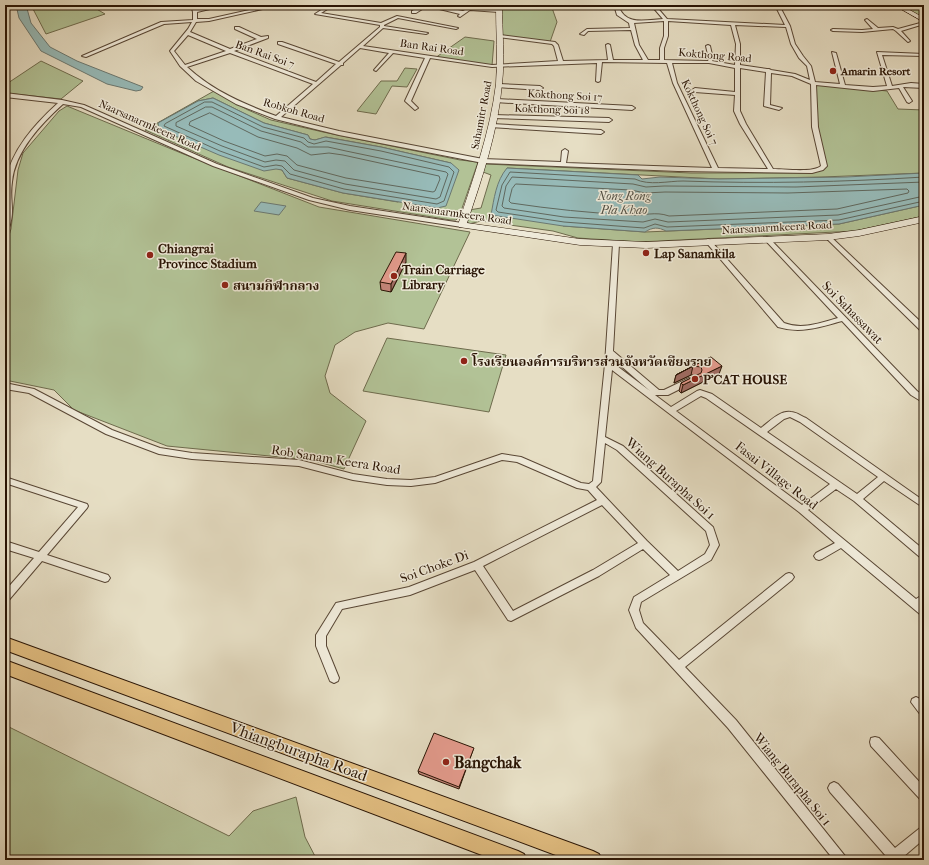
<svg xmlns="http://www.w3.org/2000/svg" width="929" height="865" viewBox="0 0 929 865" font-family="'IM FELL French Canon','Noto Serif Thai',serif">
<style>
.green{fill:#b2c296;stroke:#6e6b4d;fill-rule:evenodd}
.water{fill:#97bbb9;stroke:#6b7871}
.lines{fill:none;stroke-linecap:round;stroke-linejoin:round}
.shore{stroke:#60685e;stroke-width:1}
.street-casing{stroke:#584634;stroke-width:2}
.secondary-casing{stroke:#291404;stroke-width:1}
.primary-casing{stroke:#291404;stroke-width:2}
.street{fill:#efead9;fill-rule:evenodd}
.secondary{fill:#efead9;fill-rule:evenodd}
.primary{fill:#e3bf82;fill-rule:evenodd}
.wall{fill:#c48579;stroke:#291404}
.shaded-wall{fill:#a06c63;stroke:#291404}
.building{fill:#e49b8d;stroke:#291404}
.poi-dot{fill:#8f2418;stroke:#efead9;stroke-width:1.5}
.labels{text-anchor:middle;stroke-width:3;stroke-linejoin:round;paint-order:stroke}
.far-street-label{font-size:11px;fill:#291404;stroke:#efead9}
.far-poi-label{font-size:11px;font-weight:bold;fill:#291404;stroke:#efead9;text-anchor:start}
.far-water-label{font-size:12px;font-style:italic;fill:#504e43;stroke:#efead9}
.poi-label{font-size:13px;font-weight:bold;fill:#291404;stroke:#efead9;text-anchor:start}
.street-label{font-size:13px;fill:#291404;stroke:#efead9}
.near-street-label{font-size:16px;fill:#291404;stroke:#efead9}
.near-poi-label{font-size:16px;font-weight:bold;fill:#291404;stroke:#efead9;text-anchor:start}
</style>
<rect width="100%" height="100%" fill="#e6dec4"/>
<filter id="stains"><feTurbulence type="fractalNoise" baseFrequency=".005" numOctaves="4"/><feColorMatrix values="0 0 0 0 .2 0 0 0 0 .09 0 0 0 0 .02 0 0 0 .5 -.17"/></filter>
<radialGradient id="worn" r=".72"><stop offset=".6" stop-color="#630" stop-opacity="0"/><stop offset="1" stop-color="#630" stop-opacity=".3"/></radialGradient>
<!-- green -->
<path class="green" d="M38,5H90L105,14L46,34L32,7Z
M551,5L557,22L550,42L500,36L499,6Z
M900,5H924V18Z
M465,37L494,41L492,66L435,58Z
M41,61L83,81L61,99L5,93V85Z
M405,68L417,69L407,87L392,86L376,114L357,111L381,81H397Z
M813,83L887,91L898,109L924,110V173L822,177L719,179L507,168L563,226L645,232L839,224L924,205V216L855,231L639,242L578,238L553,231L481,221L469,224C465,219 468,215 469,210L481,208L491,175L483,172L485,164L691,173H813L824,164L815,127Z
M214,91L248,110L271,120L323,132L460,160L478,162L459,217L456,220H451L332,201L228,167L145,130ZM213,98L264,123L308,135L310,139L315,140L326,137L381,147L451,163L398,202L343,193L287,178L282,170L158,123L198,101Z
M67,106L181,153L319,207L470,232L424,329L388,323L355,332L335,345L325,376L330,393L366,421L344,469L311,460L167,446L74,410L54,390L5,380V248L11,229L18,170L23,153L59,111Z
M387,338L506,355L489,412L363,391Z
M5,725L229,836L253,811L296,797L305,837L317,860H5Z"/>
<!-- water -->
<path class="water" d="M16,5H26L31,23L50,47L77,61L143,87L141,90L136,91L107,84L41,51L19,18Z
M213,98L264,123L308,135L310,139L315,140L325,137L381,147L451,163L459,170L446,206L437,208L343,193L287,178L282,170L276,169L264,171L219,155L159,129L158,123L198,101Z
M507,168L638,175L642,179L660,177L719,179L846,177L924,173V205L839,224L666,231C658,227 653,227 645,232L563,226L491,215C494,199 496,181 507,168Z
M261,202L286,206L279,215L254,211Z"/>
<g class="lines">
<!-- shore -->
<path class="shore" d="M205,102H212L263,127L304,138L308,142L314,144L326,141L381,151L449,167L454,172L444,201L437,204L344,189L290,174L282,166L276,165L264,167L220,151L164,126L165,124Z
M206,107H212L261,131L301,142L308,147H328L346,151L432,169L446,172L448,174L440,197L436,199L345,184L294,170L285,161L276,160L265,162L222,146L176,126V123Z
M210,113L258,137L297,148L311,155L329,153L343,155L439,176L440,179L435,191L433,192L346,178L297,165L287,156L277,154L265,156L224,141L189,125L190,122Z
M924,177C844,182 763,184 683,181C668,181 649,186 635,179L510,172L502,185L496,210L498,212L564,222L644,228L655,224L667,227L839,220L924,201
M924,182L796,187L664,186L646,187L633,184L512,177L506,186L502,206L504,208L564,217L643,222L655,219L668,222L838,215L924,196
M516,184L631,190L645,193L665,192L788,193L907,189L909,191L908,193L837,209L669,216C655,211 644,216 630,215C590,213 551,209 511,203L509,201L512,189Z"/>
<!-- street casing -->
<g class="street-casing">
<path id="street" d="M191,5H195L197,10L219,5H227L197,12V19H209L272,5H280L209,21L196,22L190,32L230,49L257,39L235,29V27H239L261,37L268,36V38L234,51L316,82L336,64L278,44V42H282L339,62L380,27V25L315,14L329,5H334L321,13L381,23L397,16L458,28L456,29L398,18L384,25V26L428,33L426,34L383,28L363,46L492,65L558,61L554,46L552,44L498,37V35H500L555,42L558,45L563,61L608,60L606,45L608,44L610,45L613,60H643L635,45L631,30L588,31L584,35L580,34L587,29L630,28L629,23L617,15L614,5H618C625,26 644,20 663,19L651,5H655L667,19L785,25L775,5H779L790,26L795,44L803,56L811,66L815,82L840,84L832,52L836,53L845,85L873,87L887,86L877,52L924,54V56L882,55L892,86L911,83L924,84V88L903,87L912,101L909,103L907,102L899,88L873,91L816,85L818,127L827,166L823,170L812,173L678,171L483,163L339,135L275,119L236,104L196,81L180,66L170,51L188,29L192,22L164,24L86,57L82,56L161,22L193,20V12ZM664,21V36L660,48V60H648L639,45L634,23ZM668,21L731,25L736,44L735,65L712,61L713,59L710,46L708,45L706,46L709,59L708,61L664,60V48L668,36ZM735,25L786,27L791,44L799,58L807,66L810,80L795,74L771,70L769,69H767L740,65V44ZM188,35L226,51L185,65L174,51ZM360,48L389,53L374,70L376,71L393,53L425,58L405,101L415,110L418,108L411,101L430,58L492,67L597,63L596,81L598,82L600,81L602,62L667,63L673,83L712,168L566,163L568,151L565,149L562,151L561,162L483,159L339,131L281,117L341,65H343V63ZM230,53L313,84L276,116C244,104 213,91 187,67ZM672,63H709L735,68V92L695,88L692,90L695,92L735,95L734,111L740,124L768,169L718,168L677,83ZM740,68L766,72L764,106L779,110L782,108L770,105L771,73L792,76L811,84L812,127L821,166C813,173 784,169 773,169L746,124L740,111Z
M423,5H432L463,11L469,8L499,10L501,11L499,12L470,10L460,17L458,16L460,14L427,6L416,13H412V11Z
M867,19L878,28L893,27L898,29L924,22V24L901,31L910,41L908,42L896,31L893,29L862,32L833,31L831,30L833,29L862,30L873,29L865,20Z
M499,84L540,86L543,88L540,90L497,87V85Z
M5,93L62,100L84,105L217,164L313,198L350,206L462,223L465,225L462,227L350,210L309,200L213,166L81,107L63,104C41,124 15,151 12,182C9,202 16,210 8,231L5,233C5,225 7,217 7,209C7,199 4,190 6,181C11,150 35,124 58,103L5,97Z
M497,99L632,106L635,108L632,110L495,102V100Z
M494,115L609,118L612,120L609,122L492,118L491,117Z
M492,124L601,130L604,132L601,134L490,127L489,126Z
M828,235L830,236L924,325V331H921L826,238V236Z
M767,237L769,238L917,391L924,396V403L911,395L842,321C820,327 801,334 778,327L705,241L708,239L710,240L784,323C802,330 820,323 838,318L765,240L764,239Z
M616,242L619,244L613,351L659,390H664L689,378L693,381L692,383L668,395H655L671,407L697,391L700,390L712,394L761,428C769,422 780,410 791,412C796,412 801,416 806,418L924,501V508L884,481L863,499L924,550V559L921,558L854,501L836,489L808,510L916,599L924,594V604L923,605L924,606V616L921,615L841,548L822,559L819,560L816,559L814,556L816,553L835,543L799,512L612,370L605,437L623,446L713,527L719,545L711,560L641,602L639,610L643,623L679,660L786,574L789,573L792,574L794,577L792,580L685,667L736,720L845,856L847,860H834L728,728L636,628L629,610L634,597L670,575L643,549L599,576L511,621L508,620L475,570L410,595L342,609L326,636V646L339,678L338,681L334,683L330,681L316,646V635L336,603L409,587L474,562L597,500L588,490L577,488L517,462L502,460L435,483L411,486L387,485L353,480L299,466L192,459L159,454L106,434L29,393L5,389V383L34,389L112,430L160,448L192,453L299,460L353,474L387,479L411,480L435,477L502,454L521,457L581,483L589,484L593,481L605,364L613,244ZM613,359L650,391L613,363ZM701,396L706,398L830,484L802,505L676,411ZM790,417L800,422L878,477L857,494L767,432L784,419ZM605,443L617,450L706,531L710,545L705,554L678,571L647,541L596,487L601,482ZM602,505L638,543L593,570L513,611L483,566Z
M5,477L87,504L88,506L87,508L47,555L108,575L110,578L108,581L105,582L42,561L8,601L5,602V591L34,558L5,549V541L39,552L78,507L5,483Z
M916,697L920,699L924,703V716L920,714L911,702L912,699Z
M875,737L879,738L924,787V801L920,799L871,746L870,742L871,738Z
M834,782L838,784L895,848L920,828L924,826V839L903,857L904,860H884L886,856L830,792L828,788L830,784Z"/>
</g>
<!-- secondary casing -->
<g class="secondary-casing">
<path id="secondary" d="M496,5H502C502,31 505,58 502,84C498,132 482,178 467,223L580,239L646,242L828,234L859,230L924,216V222L859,236L828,240L646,248L580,245L459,227L458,225C473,179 490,133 496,84C498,58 496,31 496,5Z
M894,5H901L924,18V22Z"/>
</g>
<!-- primary casing -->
<g class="primary-casing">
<path id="primary" d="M5,637L593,851L599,854L602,860H569L5,650Z
M5,660L518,851L524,854L527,860H495L5,674Z"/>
</g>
<!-- street -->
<use href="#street" class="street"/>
<!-- secondary -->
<use href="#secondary" class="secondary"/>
<!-- primary -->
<use href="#primary" class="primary"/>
</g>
<!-- wall -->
<path class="wall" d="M406,262L391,292L381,290L380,282Z
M711,357L719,374L681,393L679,391L681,383L697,375H691L674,383L676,375Z
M473,750L459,789L419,774L418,771Z"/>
<!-- shaded-wall -->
<path class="shaded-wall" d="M406,253V262L391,292V284Z
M693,366L691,375L674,383L676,375Z
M722,366L719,374L681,393L683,385Z"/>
<!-- building -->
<path class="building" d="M396,252L406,253L391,284L380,282Z
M711,357L722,366L683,385L681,383L701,373L702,370L701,367L693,366L676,375Z
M434,733L474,748L459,787L418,771Z"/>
<!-- markers -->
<g class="poi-dot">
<circle cx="833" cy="71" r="4"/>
<circle cx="646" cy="253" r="4"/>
<circle cx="150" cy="255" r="4"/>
<circle cx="394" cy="276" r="4"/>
<circle cx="225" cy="285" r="4"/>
<circle cx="464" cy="361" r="4"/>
<circle cx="695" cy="379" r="4"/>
<circle cx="446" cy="762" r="4"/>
</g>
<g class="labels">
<!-- far-street labels -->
<g class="far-street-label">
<text transform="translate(432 47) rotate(8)" y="4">Ban Rai Road</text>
<text transform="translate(265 54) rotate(20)" y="4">Ban Rai Soi 7</text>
<text transform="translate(715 55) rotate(5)" y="4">Kokthong Road</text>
<text transform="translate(565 95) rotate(3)" y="4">Kokthong Soi 17</text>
<text transform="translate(552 109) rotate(2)" y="4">Kokthong Soi 18</text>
<text transform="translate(294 110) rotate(16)" y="4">Robkoh Road</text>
<text transform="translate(700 112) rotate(65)" y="4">Kokthong Soi 7</text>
<text transform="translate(481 115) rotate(-79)" y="4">Sahamitr Road</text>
<text transform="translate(150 125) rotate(24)" y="4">Naarsanarmkeera Road</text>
<text transform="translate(457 213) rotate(8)" y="4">Naarsanarmkeera Road</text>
<text transform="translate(777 227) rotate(-3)" y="4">Naarsanarmkeera Road</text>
</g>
<!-- far-poi labels -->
<g class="far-poi-label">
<text x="841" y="75">Amarin Resort</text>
</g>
<!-- far-water labels -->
<g class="far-water-label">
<text x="624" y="200">Nong Rong<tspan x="624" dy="14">Pla Khao</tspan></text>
</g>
<!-- poi labels -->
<g class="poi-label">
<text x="158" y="253">Chiangrai<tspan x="158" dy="15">Province Stadium</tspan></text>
<text x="654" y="258">Lap Sanamkila</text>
<text x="402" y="274">Train Carriage<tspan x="402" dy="15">Library</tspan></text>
<text x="233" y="290">สนามกีฬากลาง</text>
<text x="472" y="366">โรงเรียนองค์การบริหารส่วนจังหวัดเชียงราย</text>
<text x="703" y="384">P'CAT HOUSE</text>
</g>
<!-- street labels -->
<g class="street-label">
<text transform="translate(853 312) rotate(46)" y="5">Soi Sahassawat</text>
<text transform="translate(336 459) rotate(9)" y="5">Rob Sanam Keera Road</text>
<text transform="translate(777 475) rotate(38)" y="5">Fasai Village Road</text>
<text transform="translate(671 478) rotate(42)" y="5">Wiang Burapha Soi 1</text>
<text transform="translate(434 566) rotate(-20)" y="5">Soi Choke Di</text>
<text transform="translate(793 779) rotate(51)" y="5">Wiang Burapha Soi 1</text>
</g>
<!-- near-street labels -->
<g class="near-street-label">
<text transform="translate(299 751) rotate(20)" y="6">Vhiangburapha Road</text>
</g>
<!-- near-poi labels -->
<g class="near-poi-label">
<text x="454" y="768">Bangchak</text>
</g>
</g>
<!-- margin -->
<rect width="929" height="865" fill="none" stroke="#e6dec4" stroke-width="20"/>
<rect x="6" y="6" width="917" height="853" fill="none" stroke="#291404" stroke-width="2"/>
<rect x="10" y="10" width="909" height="845" fill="none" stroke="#291404"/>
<rect width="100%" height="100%" filter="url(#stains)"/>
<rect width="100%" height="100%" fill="url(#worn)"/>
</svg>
